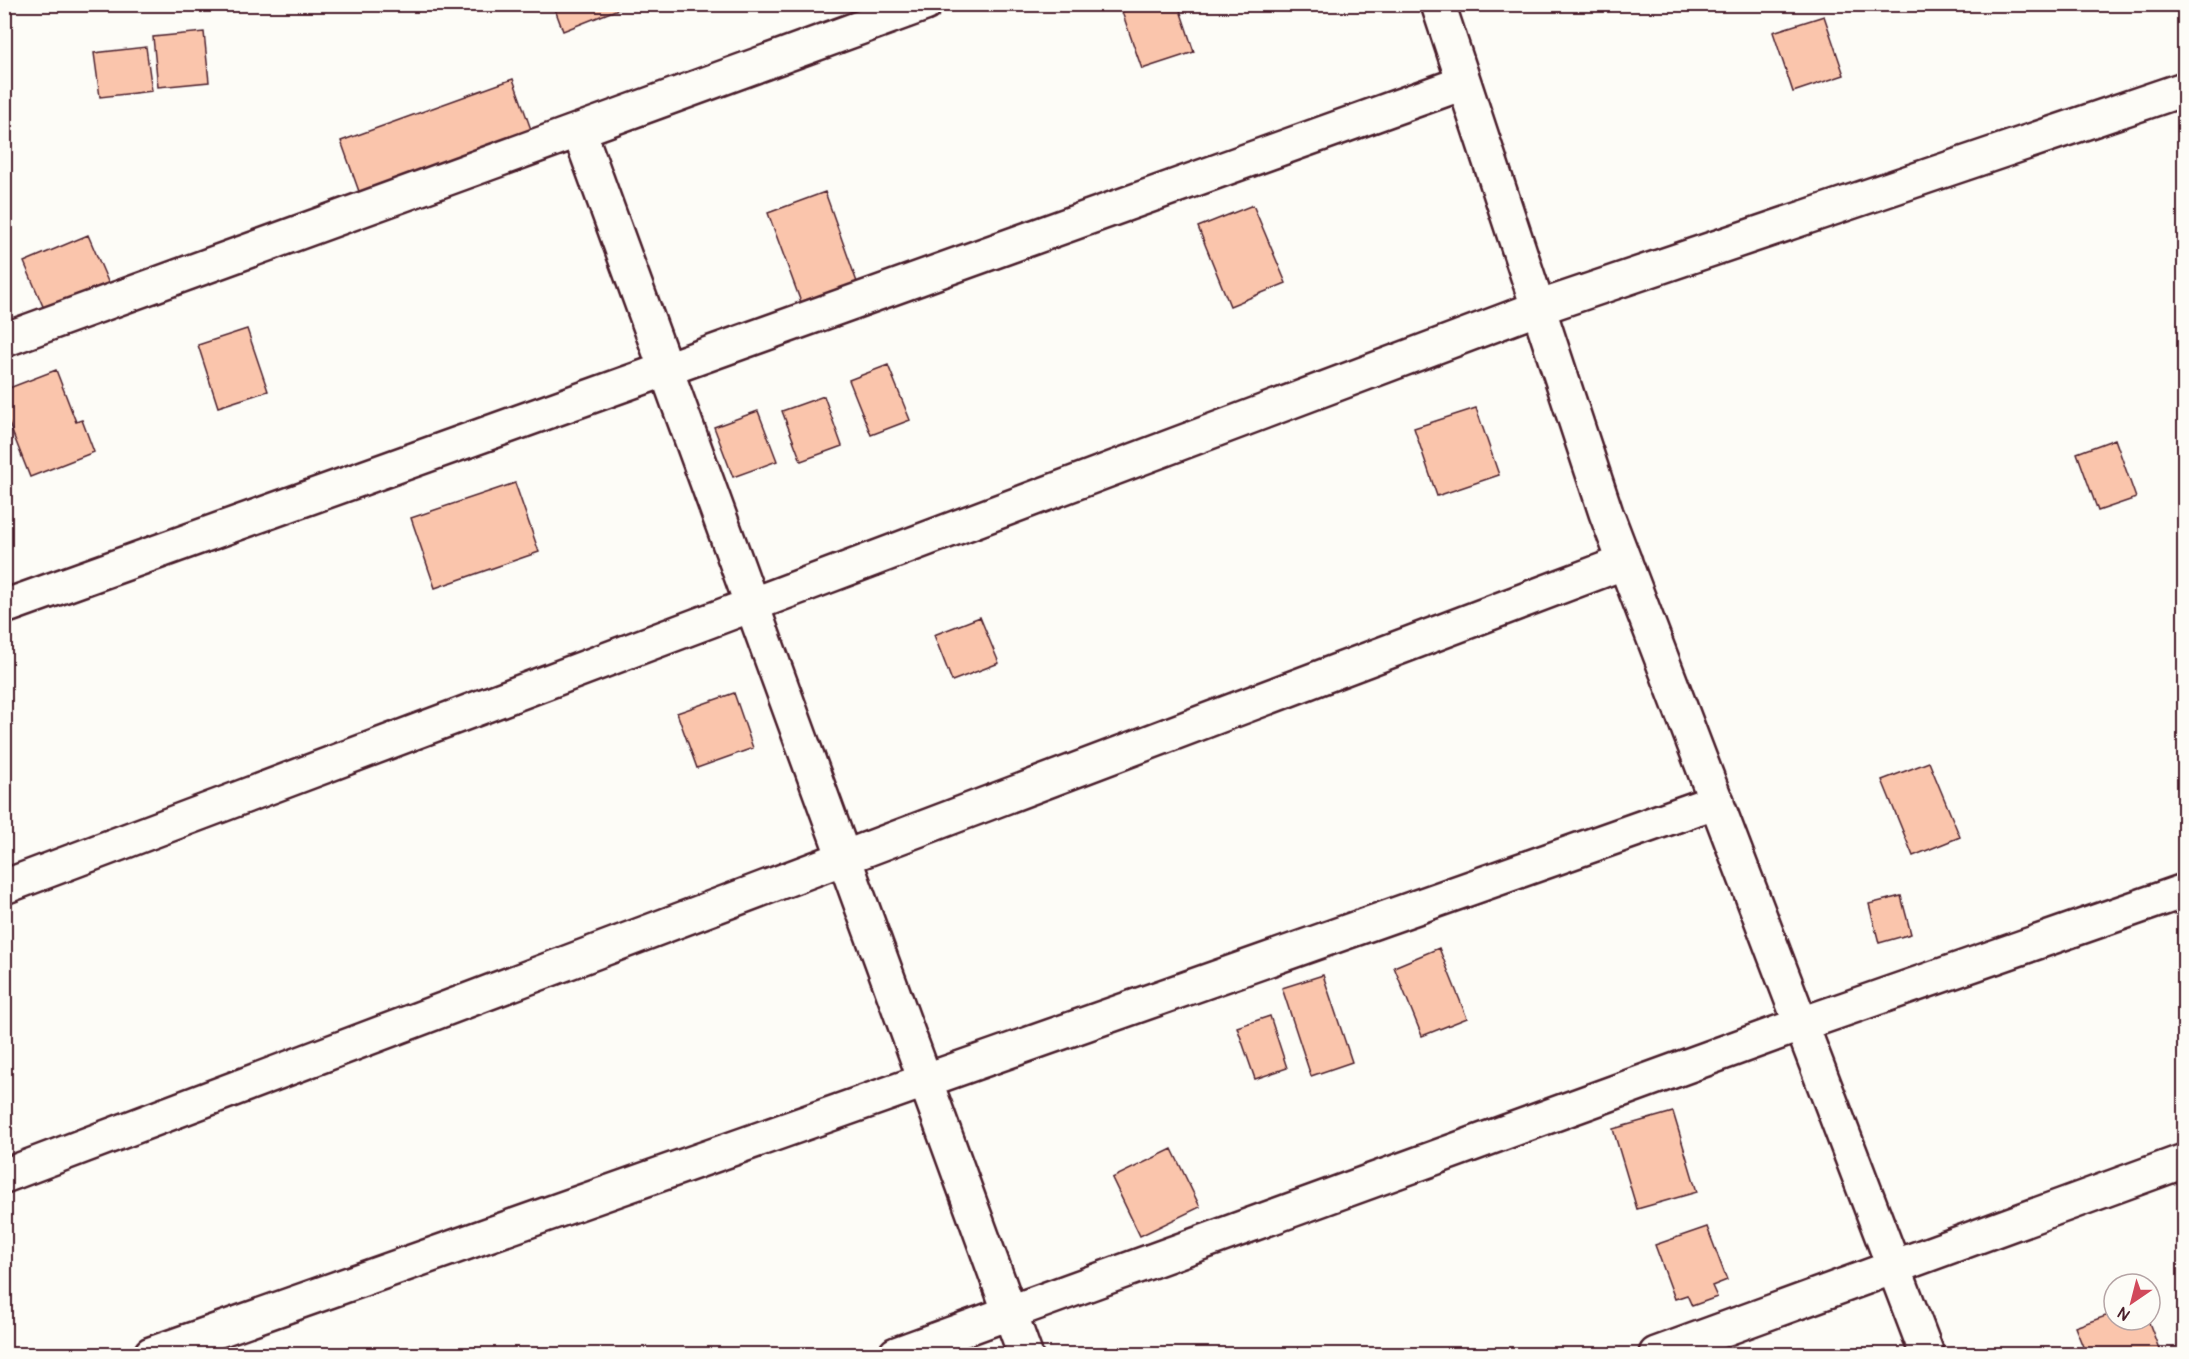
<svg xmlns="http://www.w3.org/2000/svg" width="2189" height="1359" viewBox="0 0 2189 1359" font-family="Pangolin,sans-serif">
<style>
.building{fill:#fac5ac;stroke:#4a1f2b;stroke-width:1.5}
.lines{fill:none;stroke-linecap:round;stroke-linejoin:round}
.minor-casing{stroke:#4a1f2b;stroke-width:38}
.minor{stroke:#fdfcf7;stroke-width:33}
</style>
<rect width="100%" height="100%" fill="#fdfcf7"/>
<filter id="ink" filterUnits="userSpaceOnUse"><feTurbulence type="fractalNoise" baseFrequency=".0167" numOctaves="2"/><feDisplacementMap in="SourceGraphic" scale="12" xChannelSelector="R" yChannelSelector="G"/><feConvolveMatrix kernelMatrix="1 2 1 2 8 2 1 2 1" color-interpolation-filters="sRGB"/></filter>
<g filter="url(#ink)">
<!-- building -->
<path class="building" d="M553,4H631L563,31Z
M1144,4H1178L1194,52L1142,69L1122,12Z
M1824,16L1844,75L1793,92L1773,32Z
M204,32L209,82L158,87L153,37Z
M146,47L152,91L100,97L94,53Z
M513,79L533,135L361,197L341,141Z
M825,192L858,285L802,305L768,213Z
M1253,205L1286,283L1230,306L1198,227Z
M88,235L109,284L45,311L24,262Z
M247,329L268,391L218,407L198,345Z
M888,365L910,420L871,435L849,380Z
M56,370L76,422L82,420L94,452L30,477L4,411V390Z
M824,396L842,446L801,461L782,411Z
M1476,408L1499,475L1437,496L1414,428Z
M758,411L777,461L733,477L714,427Z
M2115,439L2136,498L2098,511L2077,453Z
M515,483L539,552L435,588L411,518Z
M980,617L999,663L952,681L934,635Z
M734,693L753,748L697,768L677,713Z
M1929,762L1960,837L1913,856L1882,780Z
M1901,896L1911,934L1879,943L1869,904Z
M1439,948L1467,1018L1422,1036L1394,967Z
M1323,975L1352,1062L1311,1076L1282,988Z
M1270,1016L1287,1068L1255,1079L1237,1027Z
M1673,1112L1697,1192L1637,1209L1613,1129Z
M1172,1149L1200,1207L1140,1236L1112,1178Z
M1707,1227L1727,1280L1712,1286L1717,1297L1692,1306L1687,1295L1675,1299L1655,1245Z
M2114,1313V1320H2148L2161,1354H2086L2075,1327Z"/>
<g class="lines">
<!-- minor casing -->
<g class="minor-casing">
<path id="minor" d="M1438,4L1606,513L1927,1354
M579,131L1025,1354
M4,340L925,4
M4,607L1463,83
M4,887L1538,308L2184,89
M4,1176L1625,562
M151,1354L1717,801
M896,1354L1802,1024L2184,891
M1656,1354L2184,1161"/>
</g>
<!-- minor -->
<use href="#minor" class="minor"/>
</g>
</g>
<!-- margin -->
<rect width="2189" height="1359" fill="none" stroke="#fdfcf7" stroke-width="24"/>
<rect x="12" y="12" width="2165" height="1335" fill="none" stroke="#4a1f2b" stroke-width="2" filter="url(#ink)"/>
<!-- north arrow -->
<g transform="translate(2132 1302) rotate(215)"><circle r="28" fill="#fdfcf7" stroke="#b5a4a5" stroke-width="1.5"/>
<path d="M0-4.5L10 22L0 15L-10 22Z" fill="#d1495b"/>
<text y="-9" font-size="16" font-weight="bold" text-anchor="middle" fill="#4a1f2b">N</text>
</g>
</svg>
